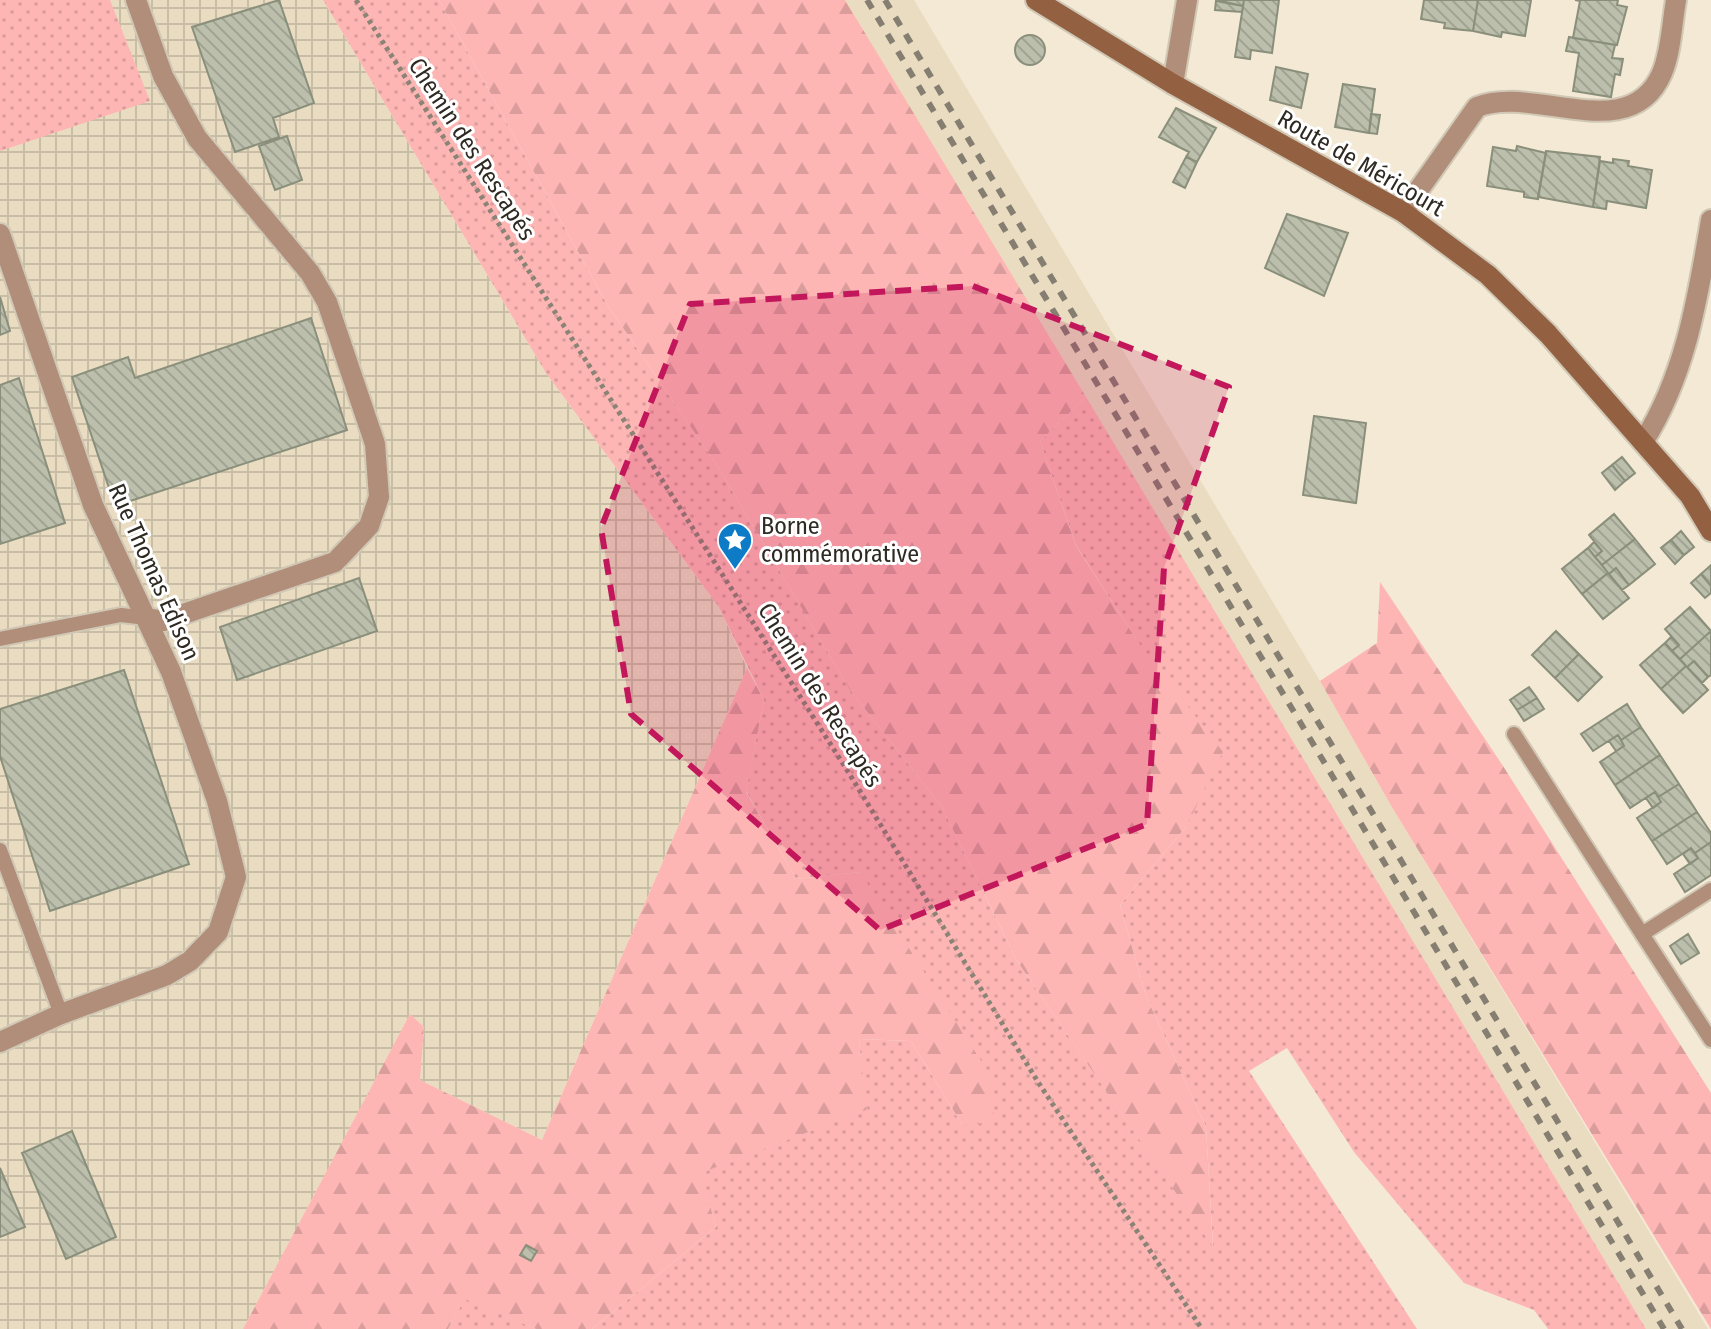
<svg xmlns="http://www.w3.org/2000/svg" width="1711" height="1329" viewBox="0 0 1711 1329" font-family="'Fira Sans Condensed',sans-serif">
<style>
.built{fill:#e9dcc1}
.industrial{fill:url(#industrial-grid)}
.grass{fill:url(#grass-dots)}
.forest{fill:url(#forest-firs)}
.building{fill:url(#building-back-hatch);stroke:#8a8f7b;stroke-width:2}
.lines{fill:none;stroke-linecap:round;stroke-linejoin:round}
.lane-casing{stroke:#d0c7b5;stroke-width:18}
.street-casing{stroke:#d0c7b5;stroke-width:24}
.secondary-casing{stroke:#d0c7b5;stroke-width:24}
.path{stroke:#8a8376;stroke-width:5;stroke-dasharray:4 4;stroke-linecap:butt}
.lane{stroke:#b18e79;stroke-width:14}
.street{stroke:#b18e79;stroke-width:20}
.secondary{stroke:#936142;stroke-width:20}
.rail{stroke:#857e71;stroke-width:6;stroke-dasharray:10 10;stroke-linecap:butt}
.marked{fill:#c2185b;fill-opacity:0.2;stroke:#c2185b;stroke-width:6;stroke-dasharray:16 10;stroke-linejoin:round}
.labels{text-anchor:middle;stroke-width:6;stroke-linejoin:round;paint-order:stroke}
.street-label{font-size:24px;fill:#2e2a22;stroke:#fff}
.poi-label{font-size:24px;fill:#2e2a22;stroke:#fff;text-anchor:start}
</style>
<defs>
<pattern id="industrial-grid" width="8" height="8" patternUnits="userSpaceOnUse" patternTransform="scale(2)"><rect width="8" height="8" fill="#e9dcc1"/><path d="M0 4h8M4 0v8" fill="none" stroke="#c8bda6"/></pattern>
<pattern id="grass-dots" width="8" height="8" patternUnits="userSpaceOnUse" patternTransform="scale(2)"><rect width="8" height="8" fill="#feb6b5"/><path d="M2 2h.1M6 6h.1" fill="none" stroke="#da9d9b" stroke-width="1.8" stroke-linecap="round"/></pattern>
<pattern id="forest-firs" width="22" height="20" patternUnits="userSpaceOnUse" patternTransform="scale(2)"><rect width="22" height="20" fill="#feb6b5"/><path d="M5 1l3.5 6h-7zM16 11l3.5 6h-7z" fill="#da9d9b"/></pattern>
<pattern id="building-back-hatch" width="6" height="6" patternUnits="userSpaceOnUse" patternTransform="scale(2)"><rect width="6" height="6" fill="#bbbfab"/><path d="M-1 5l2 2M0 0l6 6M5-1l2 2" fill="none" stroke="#a1a493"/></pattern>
</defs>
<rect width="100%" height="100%" fill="#f3e9d5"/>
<!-- built -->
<path class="built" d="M845,0H914L1320,681L1393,809L1708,1329H1646Z"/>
<!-- industrial -->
<path class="industrial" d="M0,0H323L546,373L719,607L747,668L542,1140L420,1080L424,1027L410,1015L243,1329H0Z"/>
<!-- grass -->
<path class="grass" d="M0,0H110L150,101L0,151Z
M323,0H439L608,306L718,467L850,690L942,807L1017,961L1213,1246L1206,1127L1146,996L1120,905L1186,827L1136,639L1076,545L1040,441L1086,397L1646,1329H1548L1534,1310L1464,1283L1354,1152L1287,1048L1249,1071L1417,1329H592L716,1227L700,1173L865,1110L859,1039L911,1041L963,1126L860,872L796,879L746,791L764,700L719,607L546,373Z
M465,1298L536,1329H448Z"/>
<!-- forest -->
<path class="forest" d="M439,0H845L1086,397L1040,441L1076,546L1136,639L1223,752L1186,827L1120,905L1146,996L1206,1127L1213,1247L1017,961L942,807L850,690L718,467L608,306Z
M1380,582L1503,766L1711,1093V1329L1393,809L1320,681L1377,643Z
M747,668L764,700L746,792L796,879L860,872L994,1081V1121L963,1126L911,1041L859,1039L866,1110L701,1173L716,1227L592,1329H536L465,1299L448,1329H243L410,1014L424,1027L420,1080L542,1140Z"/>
<!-- building -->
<path class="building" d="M279,0L314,103L273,118L279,137L235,152L192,27Z
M1216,0H1244L1243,6Z
M1244,0H1279L1272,53L1251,50L1250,59L1235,57Z
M1424,0H1478L1473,31L1444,28L1445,23L1421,19Z
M1478,0H1531L1525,36L1502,32L1501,37L1473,31Z
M1575,0H1618L1617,5L1627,7L1617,45L1573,38L1580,1Z
M1216,1L1243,6L1242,12L1215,10Z
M1015 50a15 15 0 1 1 30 0a15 15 0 1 1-30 0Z
M1569,37L1615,45L1612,58L1623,59L1620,75L1615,74L1611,97L1573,91L1579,53L1566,51Z
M1276,67L1308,74L1301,108L1270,100Z
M1343,84L1375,89L1369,133L1335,127Z
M1176,108L1216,128L1197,162L1186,157L1189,152L1159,137Z
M1371,114L1380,115L1377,134L1369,133Z
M287,136L302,180L275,190L259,146Z
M1517,146L1546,153L1538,199L1524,197V192L1487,186L1493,147L1516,151Z
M1546,151L1600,157L1593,207L1538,197Z
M1186,157L1197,162L1185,188L1173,182Z
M1613,159L1629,161L1628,166L1652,170L1646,208L1607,201L1606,209L1593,207L1600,161L1613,163Z
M1287,214L1348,233L1324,296L1265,268Z
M0,297L10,331L0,335Z
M311,318L347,430L115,506L72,377L128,357L135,378Z
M19,378L65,523L0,544V385Z
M1314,416L1366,423L1356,503L1303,495Z
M1622,457L1635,473L1625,481L1612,465Z
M1612,465L1625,481L1615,490L1602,473Z
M1614,514L1635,539L1602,565L1595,557L1602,551L1589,535Z
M1681,531L1694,547L1684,555L1671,540Z
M1635,539L1655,564L1629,585L1616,568L1609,574L1602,565Z
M1671,540L1684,555L1675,564L1661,548Z
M1594,542L1602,551L1595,557L1588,548Z
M1588,548L1608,573L1582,594L1562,569Z
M1711,565V586L1701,574Z
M1616,568L1629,585L1622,590L1609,574Z
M1608,573L1629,598L1603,619L1582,594Z
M1701,574L1711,586V593L1705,598L1691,583Z
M359,578L377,631L237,680L220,627Z
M1690,607L1711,631L1680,659L1672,651L1679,645L1665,629Z
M1556,631L1579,654L1555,678L1532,655Z
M1711,631V675L1708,677L1694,661L1687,667L1680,659Z
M1671,637L1679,645L1672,651L1665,643Z
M1665,643L1686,666L1661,689L1640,665Z
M1579,654L1602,677L1578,701L1555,678Z
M1694,661L1708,677L1702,683L1687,667Z
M1686,666L1708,690L1683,713L1661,689Z
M124,670L189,864L50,911L0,756V709Z
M1529,687L1537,698L1517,710L1510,700Z
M1537,698L1544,709L1524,721L1517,710Z
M1627,704L1641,727L1621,740L1618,735L1593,751L1581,734Z
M1641,727L1660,755L1615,785L1600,762L1624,746L1621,740Z
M1618,735L1624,746L1616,751L1609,741Z
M1660,755L1679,784L1658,797L1655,792L1630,808L1615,785Z
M1679,784L1697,812L1652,841L1637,818L1661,802L1658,797Z
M1655,792L1661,802L1653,808L1646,798Z
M1697,812L1711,833V842L1695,853L1691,848L1667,864L1652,841Z
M1711,842V875L1685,892L1674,874L1698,858L1695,853Z
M1691,848L1698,858L1690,864L1683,854Z
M1688,934L1699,953L1681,964L1670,946Z
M72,1131L116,1237L66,1259L22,1153Z
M0,1168L25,1227L0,1237Z
M526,1245L537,1251L531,1261L520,1255Z"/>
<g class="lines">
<!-- lane casing -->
<g class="lane-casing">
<path id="lane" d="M0,639L121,615L147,618
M1514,734L1642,934L1711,890
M0,850L61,1014
M1642,934L1711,1040"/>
</g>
<!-- street casing -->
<g class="street-casing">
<path id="street" d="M136,0L163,76L197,138L310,273L327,302L375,444L379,497L369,526L335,562L163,621L147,618
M1173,84L1187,0
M1403,212L1477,107C1533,84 1630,148 1662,73C1671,52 1672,23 1676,0
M0,234L93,505L171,672L217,801L236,877L218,932L190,961L167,975L61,1014L0,1042
M1643,442C1686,375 1698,296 1711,220"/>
</g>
<!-- secondary casing -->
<g class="secondary-casing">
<path id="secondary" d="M1036,0L1173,84L1403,212L1488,275L1548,334L1690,496L1711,531"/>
</g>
<!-- path -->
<path class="path" d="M356,0L847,770L1038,1082L1202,1329"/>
<!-- lane -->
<use href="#lane" class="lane"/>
<!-- street -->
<use href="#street" class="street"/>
<!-- secondary -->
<use href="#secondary" class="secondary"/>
<!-- rail -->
<path class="rail" d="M867,0L1664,1329
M885,0L1682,1329"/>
</g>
<!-- marked area -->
<path class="marked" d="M973,286L1229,387L1164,568L1147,824L880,930L631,714L601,528L690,304Z"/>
<!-- icons -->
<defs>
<g id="sight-pin" transform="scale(1.8)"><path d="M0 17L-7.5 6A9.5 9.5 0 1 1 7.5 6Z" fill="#0e7bc6" stroke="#fff"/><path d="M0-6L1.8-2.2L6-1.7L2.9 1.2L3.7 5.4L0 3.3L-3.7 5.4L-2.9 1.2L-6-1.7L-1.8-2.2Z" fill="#fff"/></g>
</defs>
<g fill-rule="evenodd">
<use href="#sight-pin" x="735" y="540"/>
</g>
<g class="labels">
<!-- street labels -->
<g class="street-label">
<text transform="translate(472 149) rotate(57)" y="8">Chemin des Rescapés</text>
<text transform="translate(1361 163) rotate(30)" y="8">Route de Méricourt</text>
<text transform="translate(154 572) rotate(66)" y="8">Rue Thomas Edison</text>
<text transform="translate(820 695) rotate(58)" y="8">Chemin des Rescapés</text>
</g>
<!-- poi labels -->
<g class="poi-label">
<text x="761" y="534">Borne<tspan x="761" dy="28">commémorative</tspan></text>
</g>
</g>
</svg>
